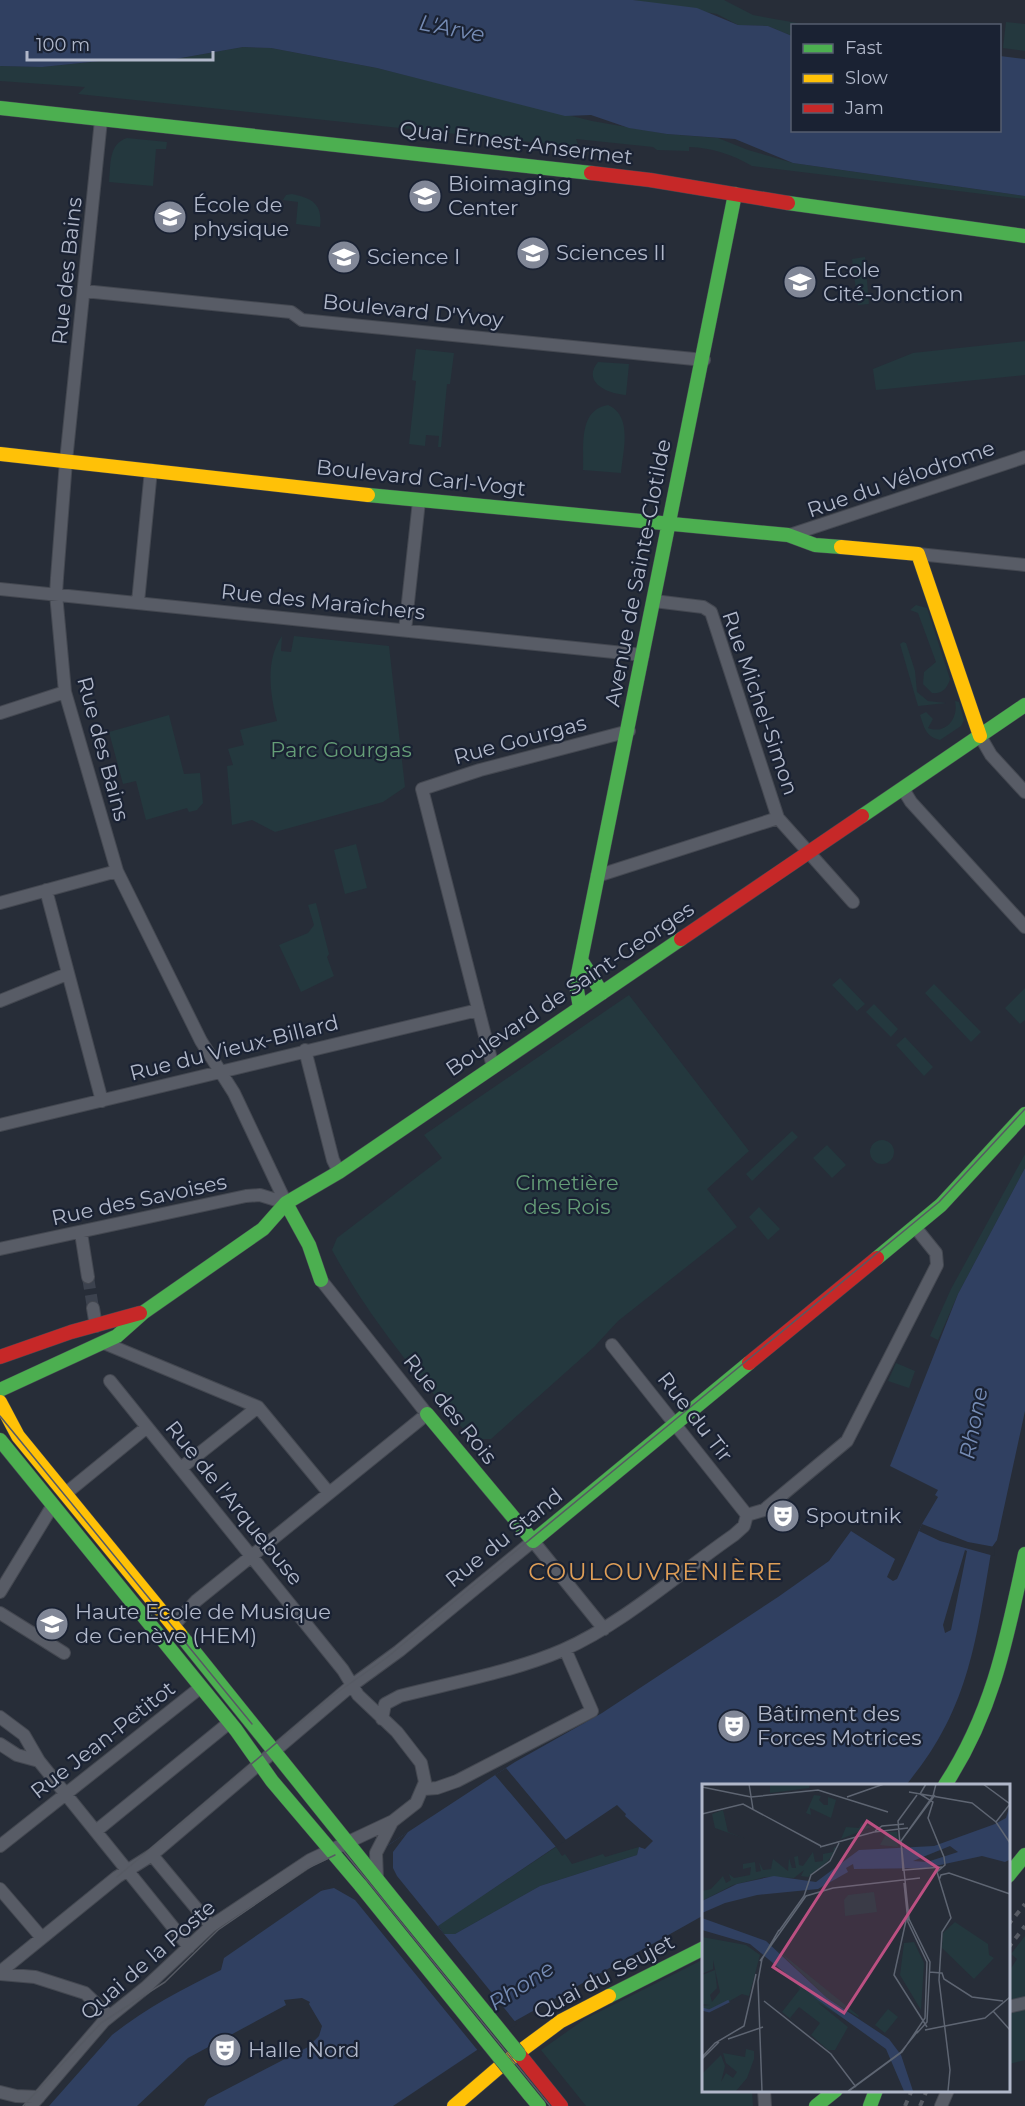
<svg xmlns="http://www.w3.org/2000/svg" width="1025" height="2106" viewBox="0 0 1025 2106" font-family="Montserrat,sans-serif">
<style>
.green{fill:#24383e}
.water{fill:#304061;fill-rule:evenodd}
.pier{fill:#272d38}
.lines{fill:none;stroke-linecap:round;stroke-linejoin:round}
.street-tunnel{stroke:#3c424e;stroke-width:12;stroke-dasharray:12 6;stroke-linecap:butt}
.street-casing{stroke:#444851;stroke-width:14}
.fast-casing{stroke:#444851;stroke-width:15}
.slow-casing{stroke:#444851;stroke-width:15}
.jam-casing{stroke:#444851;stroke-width:15}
.street{stroke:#585c66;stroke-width:12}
.fast{stroke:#4caf50;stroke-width:14}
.slow{stroke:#ffc107;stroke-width:14}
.jam{stroke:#c62828;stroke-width:14}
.tram{stroke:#565a63;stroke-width:1.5}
.rail{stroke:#565a63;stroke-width:4;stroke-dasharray:6 6;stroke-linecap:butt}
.fast-bridge-casing{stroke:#444851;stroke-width:15;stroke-linecap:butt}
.fast-bridge{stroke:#4caf50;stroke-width:14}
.labels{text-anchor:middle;stroke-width:4.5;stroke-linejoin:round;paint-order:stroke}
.street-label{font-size:21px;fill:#b1b8ca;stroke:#1a2233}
.poi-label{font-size:21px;fill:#b1b8ca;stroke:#1a2233;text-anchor:start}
.park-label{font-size:21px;fill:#659d77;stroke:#1a2233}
.water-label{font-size:22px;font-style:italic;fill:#758bb4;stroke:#1a2233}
.quarter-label{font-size:24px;letter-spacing:1.5px;fill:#de9e57;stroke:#1a2233}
.inset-river{fill:none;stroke:#304061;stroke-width:3}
.inset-road{fill:none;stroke:#5e6572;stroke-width:1.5}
.view{fill:#bc5082;fill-opacity:0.15;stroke:#bc5082;stroke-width:3}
.inset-edge{fill:none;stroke:#b1b8ca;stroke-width:3}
</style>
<rect width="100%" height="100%" fill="#272d38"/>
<!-- green -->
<path class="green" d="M633,0H724L753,15L808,25L792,26V36L768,26L738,25L717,14Z
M1006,22L1025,24V51L1003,48Z
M243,47L271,48L377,68L592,121L667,134L718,138L748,150L793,163L1025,196V199L752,166C731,154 713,148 689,147V151L657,150L653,147L576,139L579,147L78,94L85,87L0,81V66L42,67L100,61H164Z
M127,138L167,142L166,149H156L153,186L109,182C111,165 108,144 127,138Z
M292,194C312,198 323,204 320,227L296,224L298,202L283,200L286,195Z
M865,257L869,304L858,305L852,259Z
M1025,341V375L876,390L873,369L913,353Z
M416,349L454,353L450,384H447L441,447H438L439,436L426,435L425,446L409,444L416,381L412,380Z
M598,362L629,364L626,395C609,394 581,383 598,362Z
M608,405C633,416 623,450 621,473L583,470C584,446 578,410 608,405Z
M916,605L927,608L950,679C947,689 942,694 932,693L923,684L924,672L936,662L918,613L910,610Z
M282,636L281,651L291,652L294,636L389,646L405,787L383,802L275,832L252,820L232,825L227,766L233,765L228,749L244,745L240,730L277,721C270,694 265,660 282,636Z
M903,642L906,643L915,671L917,692L928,701L946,703L918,706L900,644Z
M955,701L959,702L964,720L961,726L940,740C926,737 924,727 920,715L926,712L933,719L928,728C946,735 959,718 955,701Z
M169,715L184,774L200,773L203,803L197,810L189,812L187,808L146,820L136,781L123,784L109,732Z
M356,844L367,888L345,894L334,850Z
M316,903L329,954L327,957L334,976L301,992L279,945L308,933L314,925L308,905Z
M840,978L865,1004L857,1011L832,985Z
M934,984L981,1032L971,1042L925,993Z
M1025,988V1020L1020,1024L1005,1008Z
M629,995L749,1151L707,1189L737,1227L618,1321L594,1347L491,1439H472C420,1379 370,1320 332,1250L337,1238L442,1158L424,1135Z
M874,1004L898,1029L891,1037L866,1012Z
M905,1037L933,1067L924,1076L896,1045Z
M792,1131L798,1137L752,1181L746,1174Z
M870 1152a12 12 0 1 1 24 0a12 12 0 1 1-24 0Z
M827,1145L846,1165L832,1178L813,1158Z
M1025,1154V1168L958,1294L938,1340L930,1336L951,1289Z
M759,1207L780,1229L768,1240L749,1217Z
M896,1363L915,1371L909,1388L888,1381Z
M556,1847L562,1856L565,1854L572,1864L603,1854L605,1857L639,1847L637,1855L540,1886L455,1934H444L438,1925Z
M1025,1936V1998L1009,2003L1008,1973L1017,1959L1011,1954Z
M704,1959V2090H752L753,2106H586L541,2050L585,2019Z
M1025,2008V2060L1009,2064L1008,2012Z"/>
<!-- water -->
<path class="water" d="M0,0H633L697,8L738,25L768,26L792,36V130H1000V56L1025,59V196L793,163L735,139L667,134L629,128L591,115L565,116L377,68L271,48L243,47L164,61H100L42,67L0,66Z
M1025,1168V1411L997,1540L992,1547C976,1639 970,1709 906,1785H704V1915L515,2021L477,2050L393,2106H204L208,2099L308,2047L319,2036L322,2026L309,2004L310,2002L302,1998L284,2000L286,2005L188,2058L137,2106H49L112,2035C146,2008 183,1989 221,1970L224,1958L376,1853L515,1762L602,1713L778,1597L829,1561L851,1531L895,1559L887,1577L893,1581L897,1579L922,1524L938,1497L935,1495L938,1490L890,1466L958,1294ZM965,1550L967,1551L951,1630L945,1633L943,1625ZM617,1805L626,1814L625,1816L653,1841L645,1849L639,1847L637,1855L540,1886L455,1934H444L438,1926Z"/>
<!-- pier -->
<path class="pier" d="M922,1524L968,1542L995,1547L994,1556L940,1541L919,1531Z
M506,1768L566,1840L556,1847L495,1775Z
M408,1832L393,1852V1868L397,1876L517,2024L479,2052L355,1900L334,1888L320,1891Z"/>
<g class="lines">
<!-- street-tunnel -->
<path class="street-tunnel" d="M88,1277L93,1308"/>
<!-- street casing -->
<g class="street-casing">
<path id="street" d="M101,120L66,461L57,578L56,594L65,692L117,871L201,1041L234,1093L286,1203
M84,291L291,312L302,320L704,360
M790,535L1025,457
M918,554L1025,565
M0,589L643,655
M654,601L703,607L711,612L778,818L853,902
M138,602L151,470
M405,630L419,501
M0,713L65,692
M980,736L991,755L1025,792
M903,789L911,802L1025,927
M597,876L778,818
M46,890L102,1101
M0,903L117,871
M0,1001L67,974
M305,1050L333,1160L339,1172
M493,1067L422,789L480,770L629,731
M0,1125L478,1010
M81,1233L88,1277
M0,1249L246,1196L260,1195L286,1203
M93,1308L96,1326
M104,1343L258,1407L329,1493
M612,1345L747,1515
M181,1468L258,1407
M65,1494L147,1427
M747,1515L764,1510L847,1441L937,1265L936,1253L915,1227
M0,1592L53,1505
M0,1613L64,1653
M173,1626L196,1601L427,1414L321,1280
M0,1717L24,1735L39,1761L189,1947
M382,1719L385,1704L400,1696C451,1683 515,1671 563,1650C624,1623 679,1573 734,1535L744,1526L747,1515
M0,1744L17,1755L39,1761
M424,1789L437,1788L457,1781L592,1711L565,1649
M96,1831L230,1722
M0,1846L201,1687
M152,1855L211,1926
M377,1878L376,1853L392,1822
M0,1889L42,1938
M0,1972L117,1877L152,1855L351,1686L399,1651L533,1541L604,1629
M0,1974L35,1977L85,1993L109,2016
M1008,2007L1025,2003
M764,2090L765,2106
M0,2092L16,2096L39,2097
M31,2106L104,2021L145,1988L211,1926L310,1860L393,1821L416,1803L425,1782L421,1763L397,1732L358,1695L343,1670L110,1381
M941,2106L948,2090"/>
</g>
<!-- fast casing -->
<g class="fast-casing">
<path id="fast" d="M0,108L591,173
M788,203L1025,236
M368,495L788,535L815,545L841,547
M862,816L1025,705
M581,960L602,993
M580,1008L576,984L735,194
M286,1203L309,1245L321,1280
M877,1258L941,1205L1025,1114
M0,1390L117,1336L144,1312L263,1229L286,1203L339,1172L681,939
M427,1414L533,1541L749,1363
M0,1440L236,1730L272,1781L361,1886
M180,1634L396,1903
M945,1785C993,1712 1007,1638 1025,1554
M1008,1876L1025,1855
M609,1996L704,1948
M529,2094L539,2106
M816,2106L836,2090
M870,2106L876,2090"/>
</g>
<!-- slow casing -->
<g class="slow-casing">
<path id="slow" d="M0,454L368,495
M841,547L918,554L980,736
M0,1402L18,1436L180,1634
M454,2106L503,2064L561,2021L609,1996"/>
</g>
<!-- jam casing -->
<g class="jam-casing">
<path id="jam" d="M591,173L650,180L788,203
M681,939L862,816
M0,1357L71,1332L140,1313
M749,1363L877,1258
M519,2054L561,2106"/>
</g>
<!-- street -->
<use href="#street" class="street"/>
<!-- fast -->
<use href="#fast" class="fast"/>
<!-- slow -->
<use href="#slow" class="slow"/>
<!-- jam -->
<use href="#jam" class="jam"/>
<!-- tram -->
<path class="tram" d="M0,1416L252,1724
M336,1842L550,2106
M117,1877L332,1696L385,1659L939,1202L1025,1109
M23,2106L101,2023L165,1982L218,1930L308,1868L335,1855"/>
<!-- rail -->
<path class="rail" d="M1008,1925L1025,1904
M1008,1948L1025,1926
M905,2106L912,2090
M920,2106L927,2090"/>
<!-- fast-bridge casing -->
<g class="fast-bridge-casing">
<path id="fast-bridge" d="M361,1886L529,2094
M396,1903L519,2054"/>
</g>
<!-- fast-bridge -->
<use href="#fast-bridge" class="fast-bridge"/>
</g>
<!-- icons -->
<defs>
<g id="university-disc" transform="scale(1.725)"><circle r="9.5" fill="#818797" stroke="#1a2233"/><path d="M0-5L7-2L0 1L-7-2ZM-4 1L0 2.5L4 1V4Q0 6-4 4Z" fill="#fff"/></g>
<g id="school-disc" transform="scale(1.725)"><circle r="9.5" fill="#818797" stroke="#1a2233"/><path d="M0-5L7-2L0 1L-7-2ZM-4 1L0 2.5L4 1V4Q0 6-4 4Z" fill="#fff"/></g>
<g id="theatre-disc" transform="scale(1.725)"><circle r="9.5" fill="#818797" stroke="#1a2233"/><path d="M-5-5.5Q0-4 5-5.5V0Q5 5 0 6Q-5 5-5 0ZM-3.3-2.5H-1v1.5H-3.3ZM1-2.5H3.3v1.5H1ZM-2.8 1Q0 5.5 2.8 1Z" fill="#fff"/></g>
</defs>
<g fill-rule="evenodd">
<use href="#university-disc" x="425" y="196"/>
<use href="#university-disc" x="170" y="217"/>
<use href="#university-disc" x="533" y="253"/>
<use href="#university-disc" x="344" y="257"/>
<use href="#school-disc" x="800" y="282"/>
<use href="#theatre-disc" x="783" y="1516"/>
<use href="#university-disc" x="52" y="1624"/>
<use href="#theatre-disc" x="734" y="1726"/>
<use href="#theatre-disc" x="225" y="2050"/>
</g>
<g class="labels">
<!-- street labels -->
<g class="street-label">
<text transform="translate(516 143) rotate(7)" y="7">Quai Ernest-Ansermet</text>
<text transform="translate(67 271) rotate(-84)" y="7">Rue des Bains</text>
<text transform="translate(413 311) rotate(6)" y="7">Boulevard D'Yvoy</text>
<text transform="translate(421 478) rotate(6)" y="7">Boulevard Carl-Vogt</text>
<text transform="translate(901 479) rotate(-19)" y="7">Rue du Vélodrome</text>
<text transform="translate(638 573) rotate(-79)" y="7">Avenue de Sainte-Clotilde</text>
<text transform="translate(323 602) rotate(6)" y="7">Rue des Maraîchers</text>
<text transform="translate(760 703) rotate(71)" y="7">Rue Michel-Simon</text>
<text transform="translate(520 740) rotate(-15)" y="7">Rue Gourgas</text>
<text transform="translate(103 749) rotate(75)" y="7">Rue des Bains</text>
<text transform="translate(570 989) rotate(-34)" y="7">Boulevard de Saint-Georges</text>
<text transform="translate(234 1048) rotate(-14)" y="7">Rue du Vieux-Billard</text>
<text transform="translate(139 1200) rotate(-12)" y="7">Rue des Savoises</text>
<text transform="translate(450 1409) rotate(51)" y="7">Rue des Rois</text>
<text transform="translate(695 1417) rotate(52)" y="7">Rue du Tir</text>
<text transform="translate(234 1503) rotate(51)" y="7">Rue de l'Arquebuse</text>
<text transform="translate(504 1538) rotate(-39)" y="7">Rue du Stand</text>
<text transform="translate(103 1740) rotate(-38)" y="7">Rue Jean-Petitot</text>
<text transform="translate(148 1960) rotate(-41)" y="7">Quai de la Poste</text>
<text transform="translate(604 1977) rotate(-28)" y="7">Quai du Seujet</text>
</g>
<!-- poi labels -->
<g class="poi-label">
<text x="448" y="191">Bioimaging<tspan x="448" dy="24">Center</tspan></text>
<text x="193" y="212">École de<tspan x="193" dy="24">physique</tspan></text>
<text x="556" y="260">Sciences II</text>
<text x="367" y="264">Science I</text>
<text x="823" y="277">Ecole<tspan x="823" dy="24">Cité-Jonction</tspan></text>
<text x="806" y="1523">Spoutnik</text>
<text x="75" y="1619">Haute Ecole de Musique<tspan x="75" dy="24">de Genève (HEM)</tspan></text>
<text x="757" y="1721">Bâtiment des<tspan x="757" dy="24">Forces Motrices</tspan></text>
<text x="248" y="2057">Halle Nord</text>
</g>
<!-- park labels -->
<g class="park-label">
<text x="341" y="757">Parc Gourgas</text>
<text x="567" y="1190">Cimetière<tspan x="567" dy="24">des Rois</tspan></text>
</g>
<!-- water labels -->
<g class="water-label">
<text transform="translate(452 28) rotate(11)" y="8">L'Arve</text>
<text transform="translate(973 1423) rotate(-79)" y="8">Rhone</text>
<text transform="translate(521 1985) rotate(-33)" y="8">Rhone</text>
</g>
<!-- quarter labels -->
<g class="quarter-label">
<text x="656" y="1580">COULOUVRENIÈRE</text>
</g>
</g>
<!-- overview -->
<g transform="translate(702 1784)">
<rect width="308" height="308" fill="#272d38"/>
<path d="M68,0H108L107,4L68,9ZM112,11L119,12L117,16L122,21H126V13L134,16L129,34L108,24L109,31L104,29ZM21,26L26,48L44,55L13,44L10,30ZM159,39L169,43L139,55L144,43L157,44ZM185,48H195L196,63L178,61ZM132,63L135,64L126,77L106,93L99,92L102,86L92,94L63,93L31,101L0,117V107L9,105L21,92L24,99L29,96L27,90L32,94L48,91L49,83L41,85V80L53,78L54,88L59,87L57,78L61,86L69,85L71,75L86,87L87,74L90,84H94L92,73L96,72L97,81L101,82L111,68L113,78L121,77V70L131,68ZM172,108L175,128L143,132L142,116L146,111ZM253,138L286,160L287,171L292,174L272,195L240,164L241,149ZM0,153L44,161L58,171L47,212L40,210L10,227L0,225V222L8,221L0,220V191L13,186L15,204L8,211L10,218L18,208L11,176V185L0,190ZM212,158L222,179L219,226L198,191L202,159ZM73,164L157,232L156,233L125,214ZM78,183L147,238L115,218L146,243L133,266H126L109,251L118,239L97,223L88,234L96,241L80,228L98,205ZM186,225L196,233L183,249L173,241ZM44,265L52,267V275L45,294L34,307H0V290L19,271L23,282L19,298L24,289L31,294L35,288L24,279L21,269L43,273Z" fill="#24383e"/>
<path d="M307,24V76L303,78L280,72L224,84L152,85L151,80L144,84L146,88L116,105L55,111L23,119L0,129V117L35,100L72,92L114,98L157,66L232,62L293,40L304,34ZM248,62L256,68L225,78L211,77ZM0,134L64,157L125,214L187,255L199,271L211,307H202L184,265L116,216L48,160L0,146Z" fill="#304061" fill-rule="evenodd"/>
<path class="inset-river" d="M0,225L7,227L27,217"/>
<path class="inset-road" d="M47,0L51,25M224,0L218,10L231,18L226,34L242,73L243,81L235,88L249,134L240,148L237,196L248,286L246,307M281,0L308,20L294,38M0,3L49,13L116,6L186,28M207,8L270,19L294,38L308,59M145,13L182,0M0,30L41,20L119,62M173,47L180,42L202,40M198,60L196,37L215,11M118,63L172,48L206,44M202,86L240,83M201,87L199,57L231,12L234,0M237,96L239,91L247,89L308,110M205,132L192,191L225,243M77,147L102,112L109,91L128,77L137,59M58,177L104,112L131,104L218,94M227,188L240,189L242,195L270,213L301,217M62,217L129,270L154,303M291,227L308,246M223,246L283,234L308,213M215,249L225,238L228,178L207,135L199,57L233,11M26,255L61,243M0,273L13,259L42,242L54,190M0,275L17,258M60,307L56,197L60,175L77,146M146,307L199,268L216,247M147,307L200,268L223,234L225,178L206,138L202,99"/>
<path class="view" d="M165,37L236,84L142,229L71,183Z"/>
<rect width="308" height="308" class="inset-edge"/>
</g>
<!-- legend -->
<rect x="791" y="24" width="210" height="108" fill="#1a2233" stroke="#565e6f" stroke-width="1.5"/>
<rect x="803" y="44" width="30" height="9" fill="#4caf50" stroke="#565e6f" stroke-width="1.5"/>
<text x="845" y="54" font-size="18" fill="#b1b8ca">Fast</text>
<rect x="803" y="74" width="30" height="9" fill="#ffc107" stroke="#565e6f" stroke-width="1.5"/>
<text x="845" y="84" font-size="18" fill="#b1b8ca">Slow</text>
<rect x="803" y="104" width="30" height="9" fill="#c62828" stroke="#565e6f" stroke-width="1.5"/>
<text x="845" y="114" font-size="18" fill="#b1b8ca">Jam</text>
<!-- scale -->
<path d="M27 51v9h186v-9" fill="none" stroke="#b1b8ca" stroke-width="3"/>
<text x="36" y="51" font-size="18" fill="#b1b8ca" stroke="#1a2233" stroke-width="4.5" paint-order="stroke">100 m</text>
</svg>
